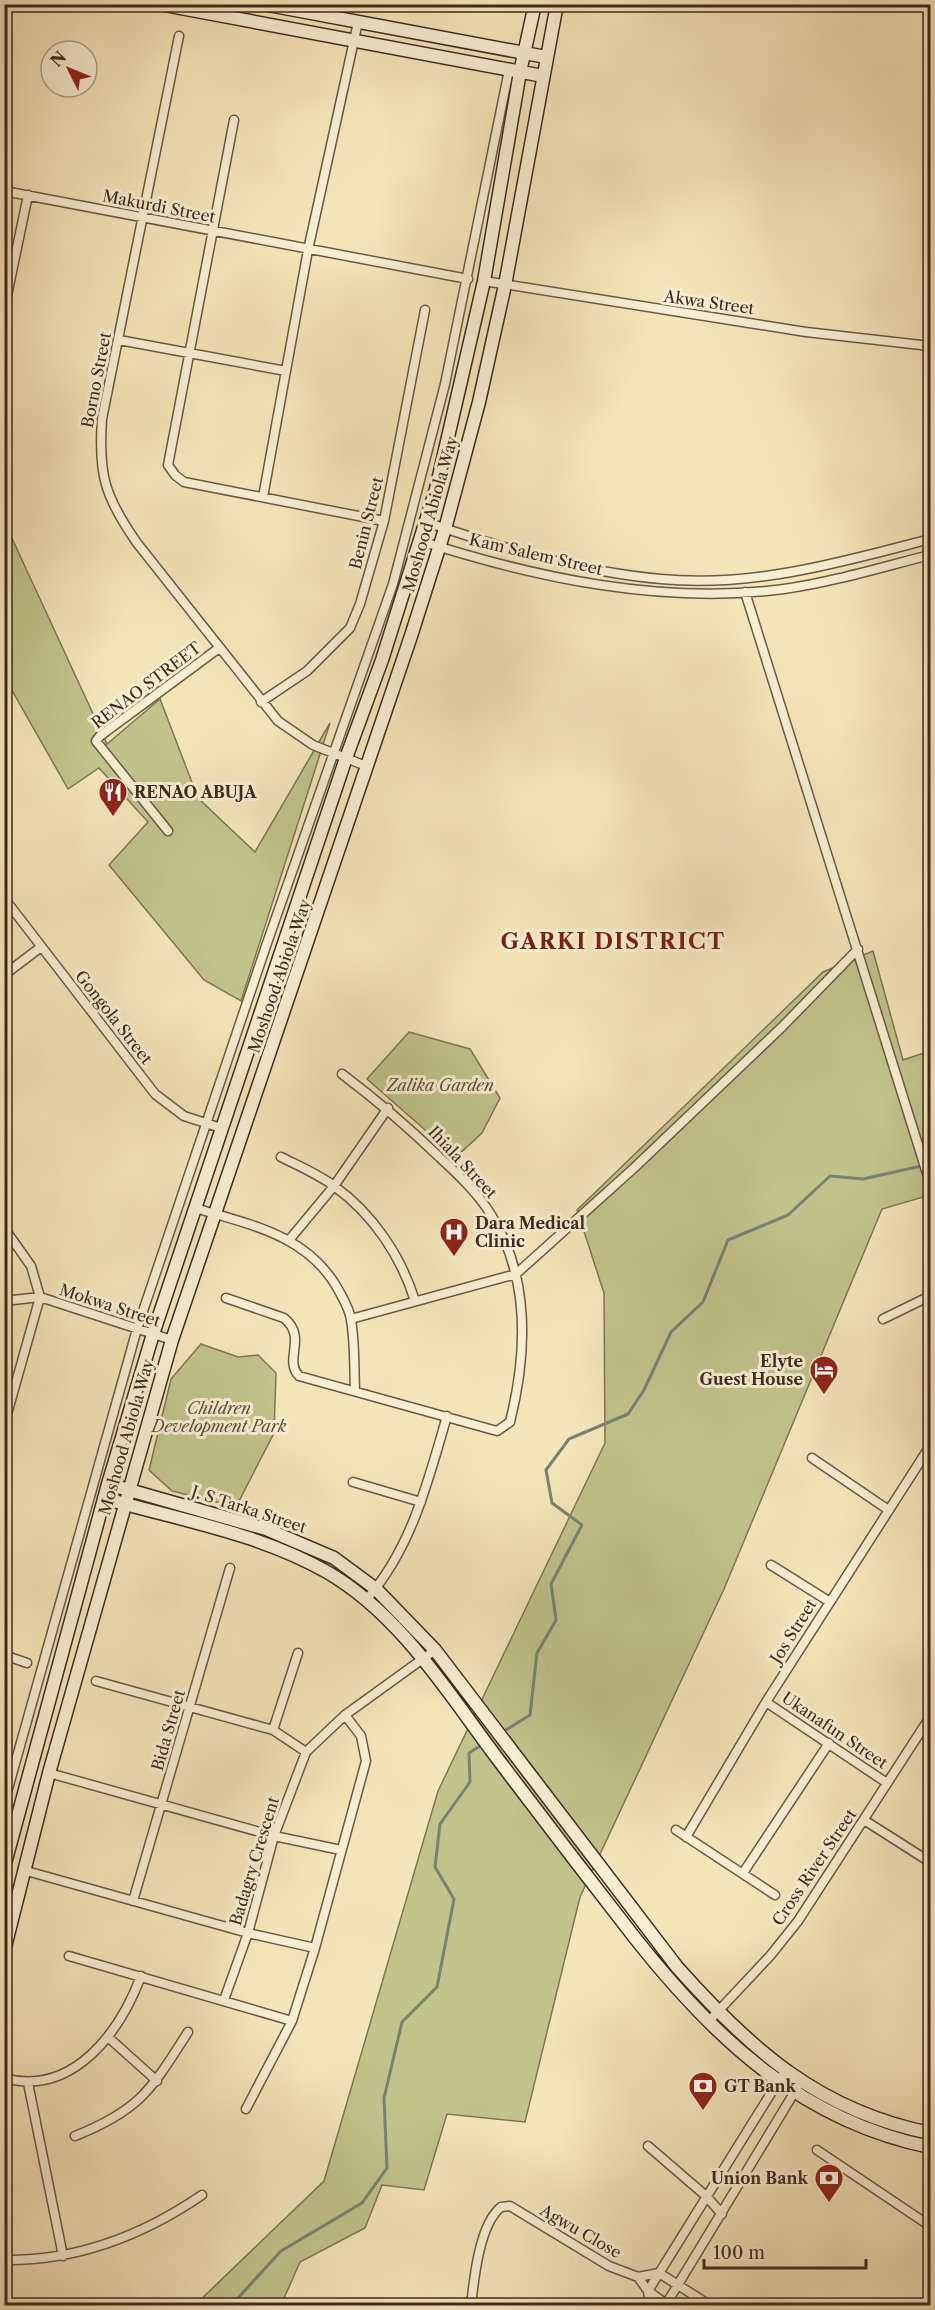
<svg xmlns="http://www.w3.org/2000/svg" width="935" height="2310" viewBox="0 0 935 2310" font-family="'Libre Caslon Text',serif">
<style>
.green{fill:#c1c38b;stroke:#7e7655;stroke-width:1.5}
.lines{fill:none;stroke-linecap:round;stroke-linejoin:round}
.stream{stroke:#768376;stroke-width:3}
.street-casing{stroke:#6a5946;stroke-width:11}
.secondary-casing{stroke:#3c2a1f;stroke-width:15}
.street{stroke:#f8eed2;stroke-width:8}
.secondary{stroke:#f8eed2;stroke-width:12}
.labels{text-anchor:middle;stroke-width:6;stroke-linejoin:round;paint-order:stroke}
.street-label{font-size:16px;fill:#3c2a1f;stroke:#f8eed2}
.poi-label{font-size:16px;font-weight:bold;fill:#3c2a1f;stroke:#f8eed2;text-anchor:start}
.park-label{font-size:16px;font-style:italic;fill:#5d503a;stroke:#f8eed2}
.district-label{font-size:22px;font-weight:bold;letter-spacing:1.5px;fill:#7a1f14;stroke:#f8eed2}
</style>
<rect width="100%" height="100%" fill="#f4e5b9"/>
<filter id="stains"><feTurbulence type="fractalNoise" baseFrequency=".00333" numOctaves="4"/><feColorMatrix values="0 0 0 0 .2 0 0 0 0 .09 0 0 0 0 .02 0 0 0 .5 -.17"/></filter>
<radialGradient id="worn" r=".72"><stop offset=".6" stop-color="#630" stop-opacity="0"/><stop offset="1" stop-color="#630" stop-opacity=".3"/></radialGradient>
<!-- green -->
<path class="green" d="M4,521L107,744L160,699L198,798L255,852L330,723L241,1001L204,980L109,865L148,822L99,768L68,789L5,678Z
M873,951L903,1060L930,1051V1195L882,1209L724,1589L580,1897L525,2122L447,2114L424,2190L382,2185L365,2228L300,2262L281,2305L194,2306L324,2181L438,1791L605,1443L604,1293L577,1210L823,972Z
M409,1032L470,1049L500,1098L482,1133L453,1160L424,1129L367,1079Z
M201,1344L238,1357L258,1355L276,1373L274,1433L236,1507L172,1491L149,1470L171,1379Z"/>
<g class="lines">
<!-- stream -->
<path class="stream" d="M501,1733L530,1715L537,1653L556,1620L551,1584L582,1525L552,1503L546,1470L569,1439L628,1414L644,1390L671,1332L703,1302L728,1240L788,1215L830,1176L863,1179L930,1164
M236,2306L238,2298L281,2251L362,2203L387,2168L384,2098L402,2022L437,1987L454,1899L435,1867L440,1824L470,1782L469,1753L483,1744"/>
<!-- street casing -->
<g class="street-casing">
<path id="street" d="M179,36L102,419C98,475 105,497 137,543L278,721L313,745L366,766
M234,120L168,465L175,475L184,482L384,521
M4,191L468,279
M484,281L806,332L930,346
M4,310L28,195
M119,340L286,371
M263,497L308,250L358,22
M426,522C502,548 581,572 661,579C752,588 843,562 930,539
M421,541C536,578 663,605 784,589C833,582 882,567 930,555
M745,592L930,1183
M261,702L307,671L350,628L360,604L384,521L425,310
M168,831L96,741L100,736L219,648
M4,898L155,1094L184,1116L221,1128
M4,975L41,947
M281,1157C299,1166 318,1174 334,1186C373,1214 401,1256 415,1301
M195,1208C251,1225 309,1235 339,1291C344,1300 350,1310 351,1320C355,1343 354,1367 355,1390
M4,1228L31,1266L40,1297L4,1425
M290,1239L334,1186L388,1108
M226,1298L284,1318C308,1338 283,1359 299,1376L497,1431L510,1422C528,1350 530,1271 486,1207C472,1187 453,1170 436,1154C406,1125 375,1099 342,1074
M4,1301L40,1297L172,1340
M351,1319L516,1274L634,1168L782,1027L858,949
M883,1319L930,1296
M812,1458L887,1509
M353,1482L421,1502
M771,1565L830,1602
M366,1600C412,1548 428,1481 447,1416
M4,1655L27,1663
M96,1681L273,1730L306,1752
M766,1702L887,1783
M273,1730L298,1653
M49,1773L274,1836L341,1850
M4,1803L137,1329L266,946L393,584L445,384L509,70
M864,1820L930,1862
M676,1830L775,1895
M686,1837L766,1702L930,1446
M23,1870L248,1933L315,1948
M743,1873L829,1743
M133,1901L230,1568
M69,1956L292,2021
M224,2000L248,1933L274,1836L306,1752L345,1715L435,1650
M708,2022L770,1956L798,1921L930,1717
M109,2038L157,2081
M4,2078C73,2097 120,2032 141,1976
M28,2083L63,2256
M246,2109L292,2021L315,1948L366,1761L361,1736L345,1715
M75,2136C140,2110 151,2090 188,2032
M648,2146L706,2196L722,2214
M817,2150L930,2226
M4,2260C77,2261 142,2236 202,2195
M638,2277L648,2291L669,2306
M471,2306C474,2279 479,2225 501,2207L510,2206L609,2266L638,2277L659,2273L711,2306
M650,2306L648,2291L781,2077
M665,2306L797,2088"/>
</g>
<!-- secondary casing -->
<g class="secondary-casing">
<path id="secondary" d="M159,4L543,76
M263,4L546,57
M108,1484L266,1529L334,1558L376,1589L435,1650L677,1967C750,2049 819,2111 930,2133
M104,1498C179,1520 259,1533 327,1572C400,1614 448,1693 497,1758C543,1819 589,1879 635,1938C714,2038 802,2121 930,2147
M4,1867L108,1484L153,1334L346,758L382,660L436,489L484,281L520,72L535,4
M4,1951L49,1773L172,1340L411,636L445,529L479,402L505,285L557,4"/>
</g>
<!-- street -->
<use href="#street" class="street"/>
<!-- secondary -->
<use href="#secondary" class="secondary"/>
</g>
<!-- icons -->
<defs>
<g id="restaurant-pin" transform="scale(1.5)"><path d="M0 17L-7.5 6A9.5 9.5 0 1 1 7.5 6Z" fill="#8f2418" stroke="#f8eed2"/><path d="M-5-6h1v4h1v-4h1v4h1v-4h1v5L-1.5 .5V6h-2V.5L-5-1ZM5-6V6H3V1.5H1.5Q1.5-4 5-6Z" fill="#fff"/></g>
<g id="hospital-pin" transform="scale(1.5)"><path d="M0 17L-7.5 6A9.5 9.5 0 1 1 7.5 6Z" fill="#8f2418" stroke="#f8eed2"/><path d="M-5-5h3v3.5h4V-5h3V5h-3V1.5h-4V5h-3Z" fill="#fff"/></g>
<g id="hotel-pin" transform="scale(1.5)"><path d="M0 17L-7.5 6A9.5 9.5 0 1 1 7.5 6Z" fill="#8f2418" stroke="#f8eed2"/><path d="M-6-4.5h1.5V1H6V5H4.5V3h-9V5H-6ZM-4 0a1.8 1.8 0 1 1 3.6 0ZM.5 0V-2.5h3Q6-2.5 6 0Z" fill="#fff"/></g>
<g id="bank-pin" transform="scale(1.5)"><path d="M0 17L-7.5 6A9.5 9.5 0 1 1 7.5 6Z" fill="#8f2418" stroke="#f8eed2"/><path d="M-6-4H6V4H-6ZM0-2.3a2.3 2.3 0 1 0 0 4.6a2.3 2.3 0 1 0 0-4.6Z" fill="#fff"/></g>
</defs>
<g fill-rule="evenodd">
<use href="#restaurant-pin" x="113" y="792"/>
<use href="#hospital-pin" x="454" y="1232"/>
<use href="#hotel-pin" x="824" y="1370"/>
<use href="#bank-pin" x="703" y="2086"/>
<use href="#bank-pin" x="829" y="2178"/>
</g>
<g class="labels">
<!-- street labels -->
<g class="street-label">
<text transform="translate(159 206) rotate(11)" y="6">Makurdi Street</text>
<text transform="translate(709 302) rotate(8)" y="6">Akwa Street</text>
<text transform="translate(96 380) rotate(-79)" y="6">Borno Street</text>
<text transform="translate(430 514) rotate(-74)" y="6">Moshood Abiola Way</text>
<text transform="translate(366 523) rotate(-76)" y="6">Benin Street</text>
<text transform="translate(536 554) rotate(13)" y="6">Kam Salem Street</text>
<text transform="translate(146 685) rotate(-37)" y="6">RENAO STREET</text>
<text transform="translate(279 976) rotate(-71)" y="6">Moshood Abiola Way</text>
<text transform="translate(114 1017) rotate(52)" y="6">Gongola Street</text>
<text transform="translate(463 1162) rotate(47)" y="6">Ihiala Street</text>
<text transform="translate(110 1305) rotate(18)" y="6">Mokwa Street</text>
<text transform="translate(126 1437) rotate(-74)" y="6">Moshood Abiola Way</text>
<text transform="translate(249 1509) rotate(18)" y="6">J. S Tarka Street</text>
<text transform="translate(793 1631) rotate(-58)" y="6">Jos Street</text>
<text transform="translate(168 1730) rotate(-74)" y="6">Bida Street</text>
<text transform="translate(835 1730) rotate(34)" y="6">Ukanafun Street</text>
<text transform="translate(254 1861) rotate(-73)" y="6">Badagry Crescent</text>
<text transform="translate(814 1867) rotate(-56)" y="6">Cross River Street</text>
<text transform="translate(581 2231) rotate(30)" y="6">Agwu Close</text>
</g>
<!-- poi labels -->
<g class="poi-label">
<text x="134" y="798">RENAO ABUJA</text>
<text x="475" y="1229">Dara Medical<tspan x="475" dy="18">Clinic</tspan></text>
<text x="803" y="1367" text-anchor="end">Elyte<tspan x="803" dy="18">Guest House</tspan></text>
<text x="724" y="2092">GT Bank</text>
<text x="808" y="2184" text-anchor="end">Union Bank</text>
</g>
<!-- park labels -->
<g class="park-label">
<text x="440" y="1091">Zalika Garden</text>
<text x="219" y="1414">Children<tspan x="219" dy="18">Development Park</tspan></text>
</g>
<!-- district labels -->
<g class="district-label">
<text x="613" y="949">GARKI DISTRICT</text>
</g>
</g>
<!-- margin -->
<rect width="935" height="2310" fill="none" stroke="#f4e5b9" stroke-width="24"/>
<rect x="6" y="6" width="923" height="2298" fill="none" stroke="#3c2a1f" stroke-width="3"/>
<rect x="12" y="12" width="911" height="2286" fill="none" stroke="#3c2a1f" stroke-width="1.5"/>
<!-- north arrow -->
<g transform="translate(69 69) rotate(313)"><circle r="28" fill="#f8eed2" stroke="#ada08a" stroke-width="1.5"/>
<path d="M0-4.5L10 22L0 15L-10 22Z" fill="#8f2418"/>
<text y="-9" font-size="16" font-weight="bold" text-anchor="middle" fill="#3c2a1f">N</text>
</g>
<!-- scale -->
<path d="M704 2259v9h162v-9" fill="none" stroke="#3c2a1f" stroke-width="3"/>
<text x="713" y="2259" font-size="18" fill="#3c2a1f" stroke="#f8eed2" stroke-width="4.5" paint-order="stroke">100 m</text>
<rect width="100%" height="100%" filter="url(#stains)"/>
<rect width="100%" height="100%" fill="url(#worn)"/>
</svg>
